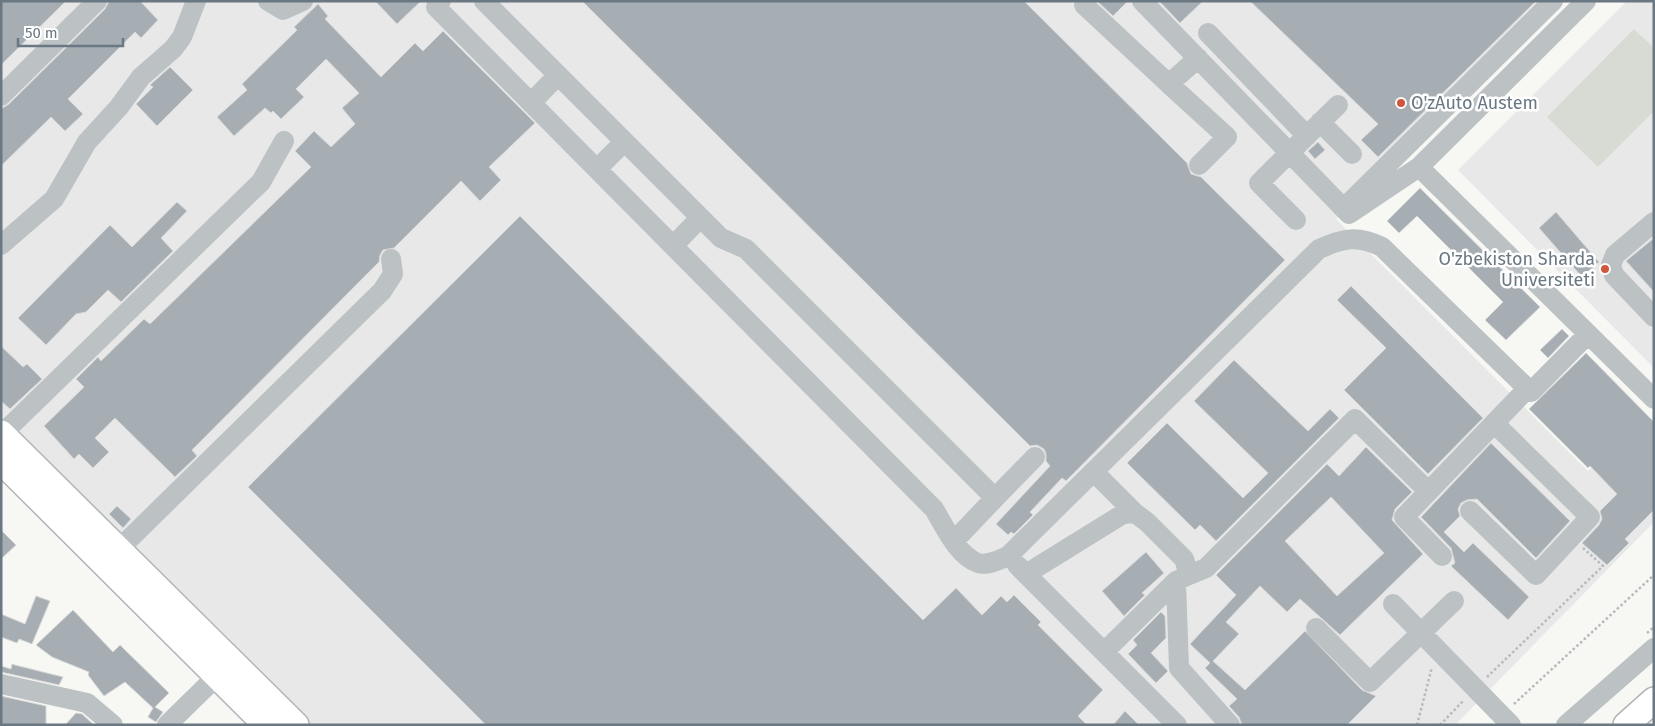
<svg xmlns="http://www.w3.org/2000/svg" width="1655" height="726" viewBox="0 0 1655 726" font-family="'Fira Sans',sans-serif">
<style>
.built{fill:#e8e8e8}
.green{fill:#d7dbd4}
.building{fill:#a6adb3;stroke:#d8d8d7;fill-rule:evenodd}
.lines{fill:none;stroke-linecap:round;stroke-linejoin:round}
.major-casing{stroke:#b0b5b8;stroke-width:28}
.path{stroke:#b7babc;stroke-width:2.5;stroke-dasharray:2.5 2.5;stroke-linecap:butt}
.minor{stroke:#bcc1c4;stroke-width:20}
.major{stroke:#fff;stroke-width:25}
.poi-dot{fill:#d0573b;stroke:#fff;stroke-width:2}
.labels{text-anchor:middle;stroke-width:5;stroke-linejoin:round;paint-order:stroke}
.poi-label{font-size:18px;fill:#697882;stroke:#fff;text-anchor:start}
</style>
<rect width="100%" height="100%" fill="#f7f7f4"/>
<!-- built -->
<path class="built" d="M1,1H1557L1336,219L1588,471L1602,456L1654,508V522L1455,725H311L1,419Z
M1627,1H1654V368L1458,170Z"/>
<!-- green -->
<path class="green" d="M1634,29L1654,48V111L1598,167L1547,117Z"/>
<!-- building -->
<path class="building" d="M1,1H66L1,65Z
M109,1H140L158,20L141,38L135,32L68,99L83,114L65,131L51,117L1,166V109L9,104L105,9Z
M375,1H421L397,24Z
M582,1H1024L1187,163L1191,174L1201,177L1285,260L1066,481L1062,478L1030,512L1033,515L1014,534L1011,532L1008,535L996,524L1050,466L1046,461V454L1044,449L1037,445L1030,446Z
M1097,1H1128L1113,16Z
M1159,1H1203L1180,23Z
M1250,1H1536L1378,157L1361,140L1378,124Z
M318,4L328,16L325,19L381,77L415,43L423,51L443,31L535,123L489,167L501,180L480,201L461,181L394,248L383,250L380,255L379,262L192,450L197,456L175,477L115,418L95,438L109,452L93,468L79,454L74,459L44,426L84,387L76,379L98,357L101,361L144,319L150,324L311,167L295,151L314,131L331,147L355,124L342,108L359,93L326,59L296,89L304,97L281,119L273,111L271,113L265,108L234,136L217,117L247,90L242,84L297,30L294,27Z
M170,67L193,90L157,126L136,104L153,87L150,85Z
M1318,142L1325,150L1315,159L1308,151Z
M1420,188L1540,307L1506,340L1485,320L1503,302L1417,216L1399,233L1387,221Z
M177,202L187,211L161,238L173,251L121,302L108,290L86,312L76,314L46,345L18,318L110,225L132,247Z
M1556,212L1599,262L1582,277L1539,228Z
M520,216L923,620L956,588L982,615L1001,596L1007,602L1014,595L1041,622L1038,625L1103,690L1078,716L1087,725H486L248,487Z
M1654,238V292L1626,261Z
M1351,286L1483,418L1428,474L1344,390L1386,348L1337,300Z
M1562,329L1569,336L1548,358L1540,350Z
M1,346L23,367L27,364L42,379L10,409L1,401Z
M1586,353L1654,422V510L1625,539L1629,543L1607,565L1582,543L1599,525L1602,519L1600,511L1617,494L1590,466L1588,468L1529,409Z
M1234,360L1308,431L1330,409L1339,418L1216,541L1200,525L1195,530L1127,463L1167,423L1243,498L1268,473L1194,401Z
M1491,443L1570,521L1536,558L1477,499L1467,500L1461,503L1458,509L1460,516L1444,532L1464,552L1473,543L1529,597L1508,620L1451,566L1455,563L1451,548L1421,517Z
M1366,447L1412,492L1395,509L1392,520L1423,554L1340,635L1300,599L1287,612L1260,586L1226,622L1239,634L1213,661L1245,690L1305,631L1362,690L1376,696L1347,725H1242L1239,717L1229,706L1237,699L1205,668L1210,663L1190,644L1236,595L1216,575L1327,464L1339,476ZM1331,497L1384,553L1337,596L1285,541Z
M117,506L131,519L123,528L109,514Z
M1,530L16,545L1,559Z
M1146,552L1164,573L1142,593L1145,595L1124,616L1102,591Z
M36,596L50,601L32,644L19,639L17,643L1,637V614L25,624Z
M73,610L113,652L120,645L169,693L155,707L163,712L156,722L148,717L153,708L125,682L104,696L88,675L89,672L52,657L36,645Z
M1161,612L1165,616L1166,638L1151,653L1168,671L1156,683L1128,654L1137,645L1133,640Z
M12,664L15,665L63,677L59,685L1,672V666L11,669Z
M1,696L46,706V725H1Z
M1125,711L1139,725H1113Z
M76,713L82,714L94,725H65Z"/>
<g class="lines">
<!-- major casing -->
<g class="major-casing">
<path id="major" d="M1,433L296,725
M1,461L266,725
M1626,725L1654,700"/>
</g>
<!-- path -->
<path class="path" d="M1647,633L1654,627
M1487,677L1603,566L1583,548
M1514,704L1654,575
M1417,725L1432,667
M1440,725L1464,700"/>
<!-- minor -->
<path class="minor" d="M268,1L283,10L303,1
M441,1L436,7L934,509C945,527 957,555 978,563C988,566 999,560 1008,556L1319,249C1343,238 1358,235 1382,247L1531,392L1588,334
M484,1L721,238L746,249L995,498L954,541
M1142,1L1349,214L1419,167L1654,399
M1084,5L1169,84
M1208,33L1307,136
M1198,58L1169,84L1227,137L1199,165
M1,96L97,1
M531,103L558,75
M1320,122L1352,154
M1419,167L1586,1
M597,169L624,142
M1350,202L1553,1
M1296,220L1259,183L1338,105
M1654,222L1615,255L1611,265L1614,275L1654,317
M1,245L54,199L87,142L119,107L141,77L173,49L182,37L196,1
M673,246L700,218
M2,434L261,182L284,141
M1094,472L1135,513
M995,498L1035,457
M1470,511L1536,575L1590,517L1494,423
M119,549L382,291L393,274L391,259
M1442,556L1404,517L1526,390
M1017,565L1177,725
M1026,574L1123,514L1135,513L1147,522L1184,559L1189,575L1176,581L1105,651
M1189,575L1206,568L1355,419L1428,491
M1176,581L1179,668L1230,725
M1393,604L1511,725
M1316,628L1370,682L1454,601
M1,684L87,703L113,725
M167,725L217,676
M1566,725L1654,648"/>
<!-- major -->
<use href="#major" class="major"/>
</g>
<!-- markers -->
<g class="poi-dot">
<circle cx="1401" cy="103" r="5"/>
<circle cx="1605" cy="269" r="5"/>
</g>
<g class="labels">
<!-- poi labels -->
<g class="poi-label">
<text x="1411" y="109">O'zAuto Austem</text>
<text x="1595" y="265" text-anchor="end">O'zbekiston Sharda<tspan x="1595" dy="21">Universiteti</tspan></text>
</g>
</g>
<!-- border -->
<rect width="1655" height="726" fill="none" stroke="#697882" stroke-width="5"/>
<!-- scale -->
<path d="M18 38v8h105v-8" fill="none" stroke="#697882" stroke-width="2.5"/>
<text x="25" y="38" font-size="15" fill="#697882" stroke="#ffffff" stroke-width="4" paint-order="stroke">50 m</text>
</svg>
